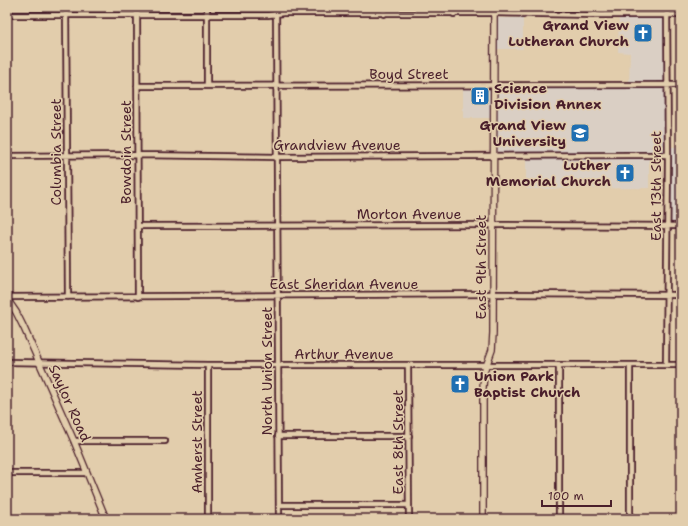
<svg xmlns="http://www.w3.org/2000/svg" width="688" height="526" viewBox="0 0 688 526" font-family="'Shantell Sans',sans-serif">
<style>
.built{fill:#dacfc4}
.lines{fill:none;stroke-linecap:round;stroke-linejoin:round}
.minor-casing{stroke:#4a1f2b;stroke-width:8}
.tertiary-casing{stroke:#4a1f2b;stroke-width:8}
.minor{stroke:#e2cdac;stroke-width:4.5}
.tertiary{stroke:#e2cdac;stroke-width:5.5}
.labels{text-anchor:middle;stroke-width:3;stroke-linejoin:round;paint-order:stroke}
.poi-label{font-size:14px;font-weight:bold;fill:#4a1f2b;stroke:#e2cdac;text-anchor:end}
.street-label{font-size:14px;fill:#4a1f2b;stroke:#e2cdac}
</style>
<rect width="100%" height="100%" fill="#e2cdac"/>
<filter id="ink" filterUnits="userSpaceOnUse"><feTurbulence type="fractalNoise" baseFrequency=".025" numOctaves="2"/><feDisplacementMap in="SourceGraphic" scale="8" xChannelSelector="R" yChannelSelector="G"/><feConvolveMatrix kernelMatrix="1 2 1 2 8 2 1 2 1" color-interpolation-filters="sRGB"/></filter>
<g filter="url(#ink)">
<!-- built -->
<path class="built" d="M599,7H661V9H599Z
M662,17L664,18L665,20L664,147H681V222H671L669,220V152H649V188L526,189V152H499L497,151L496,118H463V87H493L494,18H523V49H497V87H629L630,53L618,52L619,18Z"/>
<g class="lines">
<!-- minor casing -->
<g class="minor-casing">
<path id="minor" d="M66,7L68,297
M137,7L138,297
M276,7L279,519
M384,7V14
M454,7V14
M523,7V15
M595,7V15
M314,13V7
M7,15H268L283,13H494L595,15H681
M207,85V7
M137,86L681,85
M7,156L137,155L277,157L629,155H668
M138,226L493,225L681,226
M7,297L493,294L681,295
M7,362L208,365H681
M208,365V519
M408,365L409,519
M559,365V519
M666,365L668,161L667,7
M278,436H409
M74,441H165
M7,473H86
M279,505H409
M630,519V365"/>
</g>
<!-- tertiary casing -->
<g class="tertiary-casing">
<path id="tertiary" d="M7,299L16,312L24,328L74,441L106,519
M483,519V387L484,372L492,350L493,333L494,13"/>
</g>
<!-- minor -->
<use href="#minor" class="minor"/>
<!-- tertiary -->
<use href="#tertiary" class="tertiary"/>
</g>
</g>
<!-- icons -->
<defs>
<g id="church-square" transform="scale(1)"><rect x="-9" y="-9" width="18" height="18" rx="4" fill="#1f6fb2" stroke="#e2cdac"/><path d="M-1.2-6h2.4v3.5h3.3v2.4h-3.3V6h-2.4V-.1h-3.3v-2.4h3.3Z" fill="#fff"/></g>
<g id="building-square" transform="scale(1)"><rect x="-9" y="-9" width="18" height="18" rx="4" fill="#1f6fb2" stroke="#e2cdac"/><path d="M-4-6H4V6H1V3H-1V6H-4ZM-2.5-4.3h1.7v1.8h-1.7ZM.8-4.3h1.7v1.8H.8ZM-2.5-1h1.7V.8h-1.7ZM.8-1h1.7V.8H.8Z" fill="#fff"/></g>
<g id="university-square" transform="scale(1)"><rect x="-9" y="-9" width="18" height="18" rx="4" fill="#1f6fb2" stroke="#e2cdac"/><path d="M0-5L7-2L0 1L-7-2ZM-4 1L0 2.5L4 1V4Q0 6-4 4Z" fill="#fff"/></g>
</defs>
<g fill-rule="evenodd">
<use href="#church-square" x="643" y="33"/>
<use href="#building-square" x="480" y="96"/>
<use href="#university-square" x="580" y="133"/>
<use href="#church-square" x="625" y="173"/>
<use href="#church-square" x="460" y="384"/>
</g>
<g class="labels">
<!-- poi labels -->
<g class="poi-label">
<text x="629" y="30">Grand View<tspan x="629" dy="16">Lutheran Church</tspan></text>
<text x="494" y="93" text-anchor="start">Science<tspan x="494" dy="16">Division Annex</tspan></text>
<text x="566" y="130">Grand View<tspan x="566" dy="16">University</tspan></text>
<text x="611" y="170">Luther<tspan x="611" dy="16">Memorial Church</tspan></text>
<text x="474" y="381" text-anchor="start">Union Park<tspan x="474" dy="16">Baptist Church</tspan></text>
</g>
<!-- street labels -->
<g class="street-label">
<text x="409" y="79">Boyd Street</text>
<text x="337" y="150">Grandview Avenue</text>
<text transform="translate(56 152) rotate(-90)" y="5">Columbia Street</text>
<text transform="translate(126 152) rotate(-90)" y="5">Bowdoin Street</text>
<text transform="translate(656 186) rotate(-90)" y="5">East 13th Street</text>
<text x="409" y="219">Morton Avenue</text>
<text transform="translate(481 267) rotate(-90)" y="5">East 9th Street</text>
<text x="344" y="289">East Sheridan Avenue</text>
<text x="344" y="359">Arthur Avenue</text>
<text transform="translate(267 371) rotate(-90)" y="5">North Union Street</text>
<text transform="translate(70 403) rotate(66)" y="5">Saylor Road</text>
<text transform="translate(197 442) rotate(-90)" y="5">Amherst Street</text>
<text transform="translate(398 442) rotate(-90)" y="5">East 8th Street</text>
</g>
</g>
<!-- margin -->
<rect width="688" height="526" fill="none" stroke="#e2cdac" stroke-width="24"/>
<rect x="12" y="12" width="664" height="502" fill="none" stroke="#4a1f2b" stroke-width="1.5" filter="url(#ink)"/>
<!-- scale -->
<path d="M542 500v6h69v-6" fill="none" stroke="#4a1f2b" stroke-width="2"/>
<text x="548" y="500" font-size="12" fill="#4a1f2b" stroke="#e2cdac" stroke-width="3" paint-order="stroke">100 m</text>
</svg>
